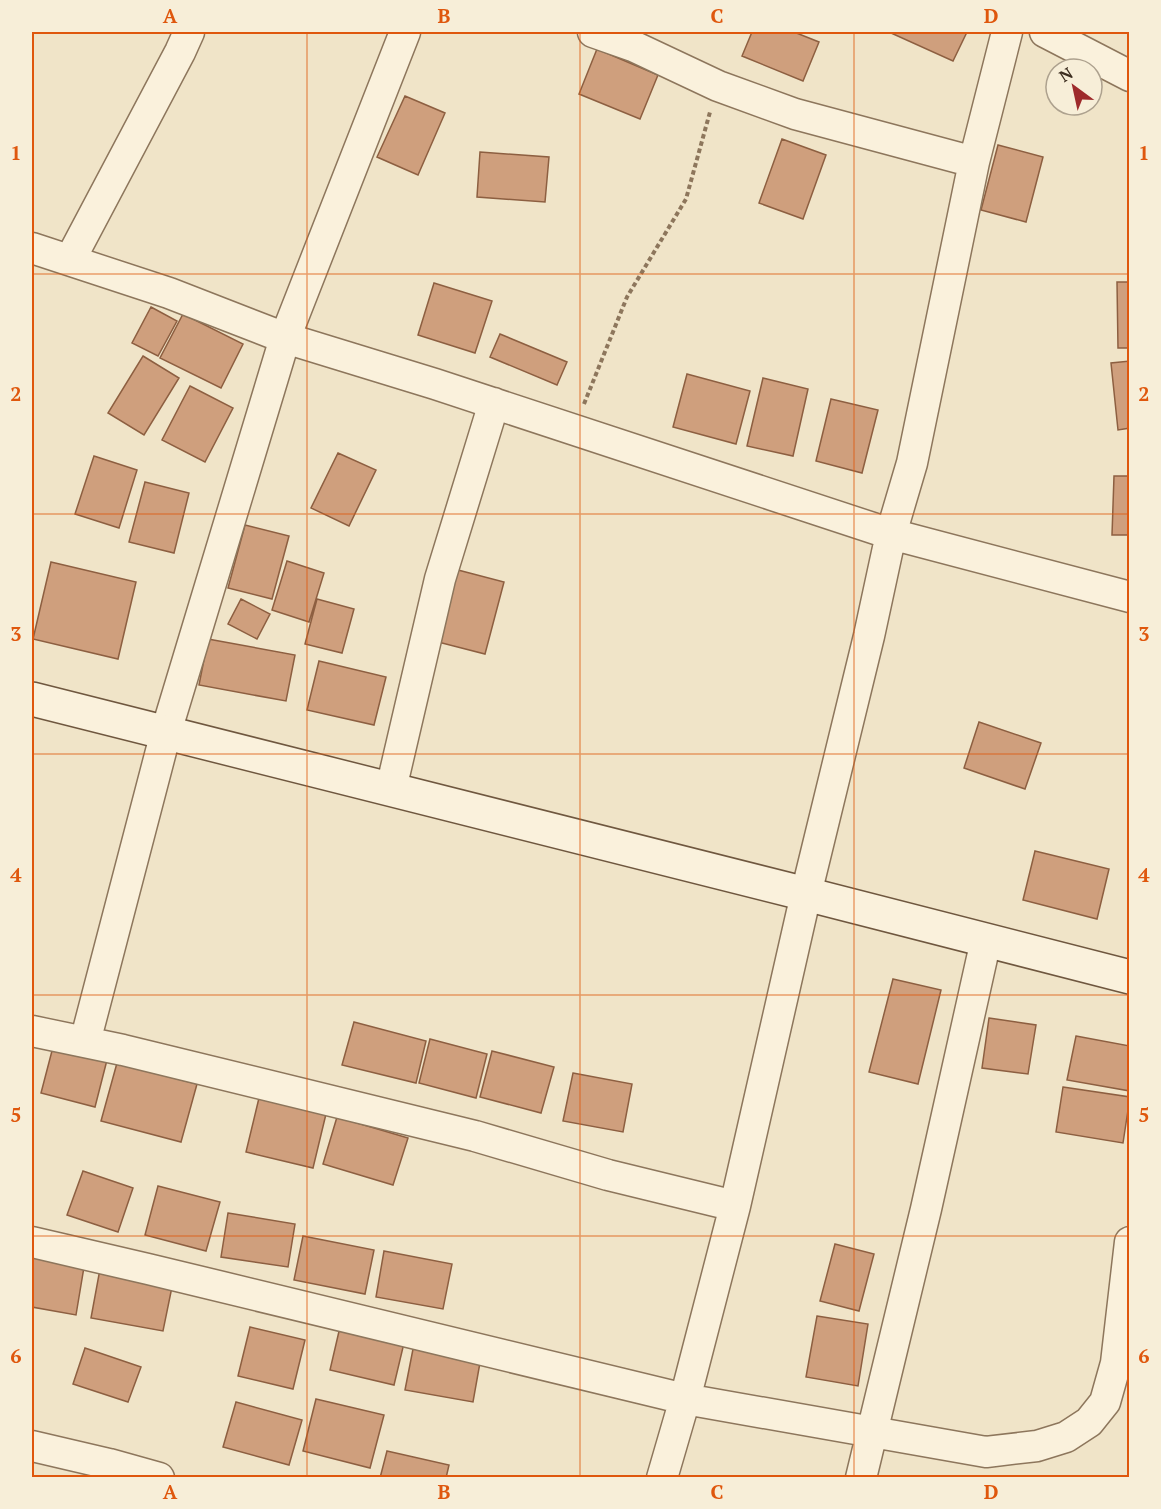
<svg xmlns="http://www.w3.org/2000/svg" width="1161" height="1509" viewBox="0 0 1161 1509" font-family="'PT Serif',serif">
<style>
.building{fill:#cf9f7d;stroke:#8d5f41;stroke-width:1.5}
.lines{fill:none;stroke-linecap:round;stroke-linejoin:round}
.minor-casing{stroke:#8d765c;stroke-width:33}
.secondary-casing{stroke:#6f573f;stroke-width:36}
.path{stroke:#8d765c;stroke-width:4;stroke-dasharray:4.5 3;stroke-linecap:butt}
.minor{stroke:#faf1dc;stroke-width:30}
.secondary{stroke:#faf1dc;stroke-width:33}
.grid{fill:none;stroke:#df570d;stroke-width:1.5;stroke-opacity:0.55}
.neatline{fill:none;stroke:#df570d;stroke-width:2}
.grid-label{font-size:20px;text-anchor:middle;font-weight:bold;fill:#df570d}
</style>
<rect width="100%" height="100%" fill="#f0e4c8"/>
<!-- building -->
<path class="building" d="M752,32H794L819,42L803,81L742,56Z
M892,32H967L953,61L891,33Z
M597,49L658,75L640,119L579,94Z
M405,96L445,113L418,175L377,157Z
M782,139L826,155L803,219L759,203Z
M998,145L1043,157L1026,222L981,210Z
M480,152L549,157L545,202L477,197Z
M1117,282H1130V348H1118Z
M434,283L492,301L475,353L418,335Z
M151,307L177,321L158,356L132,343Z
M183,314L243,344L221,388L160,358Z
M500,334L567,362L557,385L490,357Z
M143,356L179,378L144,435L108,413Z
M1130,361V428L1118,430L1111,363Z
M687,374L750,391L736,444L673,427Z
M763,378L808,389L793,456L747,446Z
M190,386L233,408L205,462L162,440Z
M831,399L878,410L862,473L816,461Z
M338,453L376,470L349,526L311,508Z
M94,456L137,470L119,528L75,514Z
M1114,476H1130V535H1112Z
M145,482L189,493L174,553L129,542Z
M245,525L289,536L272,599L228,588Z
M287,561L324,573L309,622L272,610Z
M51,562L136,582L118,659L33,639Z
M458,570L504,582L485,654L438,642Z
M241,599L270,614L257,639L228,624Z
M317,599L354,609L342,653L305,644Z
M208,639L295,655L286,701L199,685Z
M319,661L386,677L374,725L307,710Z
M979,722L1041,743L1025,789L964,768Z
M1035,851L1109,869L1097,919L1023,900Z
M893,979L941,990L918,1084L869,1072Z
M989,1018L1036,1025L1028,1074L982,1068Z
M354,1022L426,1041L416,1083L342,1065Z
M1076,1036L1130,1046V1091L1067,1080Z
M430,1039L487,1054L476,1098L419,1083Z
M53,1047L107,1060L95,1107L41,1093Z
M492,1051L554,1067L541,1113L480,1097Z
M117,1063L197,1084L181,1142L101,1121Z
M573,1073L632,1084L623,1132L563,1121Z
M1063,1087L1130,1097L1123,1143L1056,1132Z
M259,1098L326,1114L313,1168L246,1152Z
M337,1117L408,1138L393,1185L323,1164Z
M83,1171L133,1188L118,1232L67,1215Z
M158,1186L220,1202L206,1251L145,1235Z
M228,1213L295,1224L288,1267L221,1257Z
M303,1236L374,1250L365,1294L294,1280Z
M835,1244L874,1254L859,1311L820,1301Z
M384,1251L452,1264L443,1309L376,1297Z
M32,1257L84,1267L76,1315L32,1307Z
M100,1269L173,1282L163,1331L91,1318Z
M817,1316L868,1324L858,1386L806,1377Z
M250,1327L305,1340L293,1389L238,1376Z
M340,1327L404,1343L394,1385L330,1370Z
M414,1344L481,1357L473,1402L405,1390Z
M85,1348L141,1367L128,1402L73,1384Z
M316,1399L384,1415L370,1468L303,1451Z
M236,1402L302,1420L289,1465L223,1447Z
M387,1451L449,1465L446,1478H380Z"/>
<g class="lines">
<!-- minor casing -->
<g class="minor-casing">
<path id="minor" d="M593,32L633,46L718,86L795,114L974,162
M1045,32L1130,76
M32,248L169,293L285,338L435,384L891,534L1130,597
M70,260L180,52L189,32
M391,789L440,579L494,403
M32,1031L123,1050L475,1136L608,1175L735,1206
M85,1042L166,732L285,338L405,32
M32,1242L148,1269L685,1399L986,1452L1037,1446L1066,1437L1089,1422L1105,1402L1116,1363L1130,1242
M32,1446L109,1464L159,1478
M662,1478L685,1399L735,1206L806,894L869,636L891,534L912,463L974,162L1007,32
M861,1478L926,1209L986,940"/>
</g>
<!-- secondary casing -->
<g class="secondary-casing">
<path id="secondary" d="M32,699L806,894L1130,977"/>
</g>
<!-- path -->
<path class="path" d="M584,404L627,297L686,199L710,112"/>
<!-- minor -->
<use href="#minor" class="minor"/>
<!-- secondary -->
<use href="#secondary" class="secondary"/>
</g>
<!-- grid -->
<path class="grid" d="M307,32V1478M580,32V1478M854,32V1478M32,274H1130M32,514H1130M32,754H1130M32,995H1130M32,1236H1130"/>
<!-- border -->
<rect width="1161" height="1509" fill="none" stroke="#f7eed8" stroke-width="66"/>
<!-- north arrow -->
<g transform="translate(1074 87) rotate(327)"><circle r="28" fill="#f7eed8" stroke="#ada18e" stroke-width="1.5"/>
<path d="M0-4.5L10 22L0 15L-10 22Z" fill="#9e2a2b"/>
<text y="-9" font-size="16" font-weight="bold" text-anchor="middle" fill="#3d2e20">N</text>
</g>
<rect x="33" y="33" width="1095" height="1443" class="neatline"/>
<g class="grid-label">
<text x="170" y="23">A</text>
<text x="444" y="23">B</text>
<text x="717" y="23">C</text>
<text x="991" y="23">D</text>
<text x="16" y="160">1</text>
<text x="1144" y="160">1</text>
<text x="16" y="401">2</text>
<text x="1144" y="401">2</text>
<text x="16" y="641">3</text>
<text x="1144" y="641">3</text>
<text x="16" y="882">4</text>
<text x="1144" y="882">4</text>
<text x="16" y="1122">5</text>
<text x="1144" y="1122">5</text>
<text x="16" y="1363">6</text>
<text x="1144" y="1363">6</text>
<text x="170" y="1499">A</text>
<text x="444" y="1499">B</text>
<text x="717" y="1499">C</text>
<text x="991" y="1499">D</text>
</g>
</svg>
